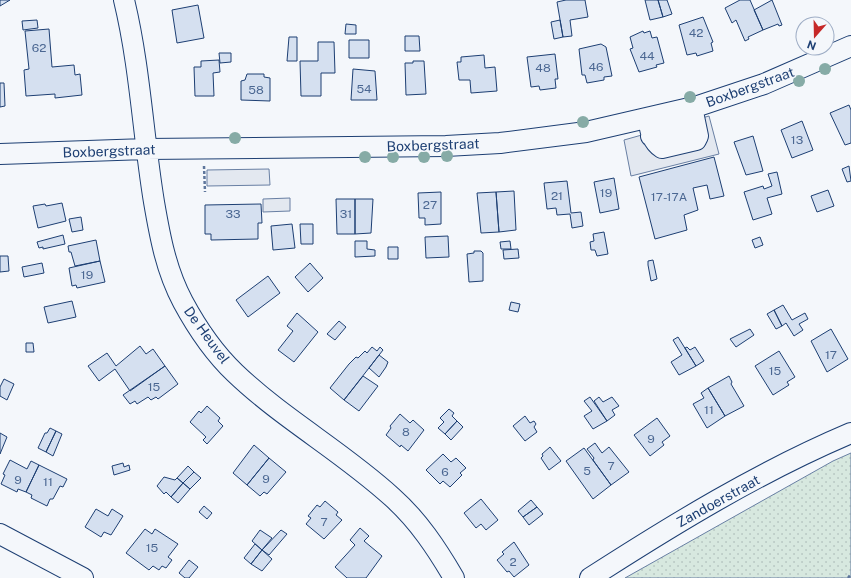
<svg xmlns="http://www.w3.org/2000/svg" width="851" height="578" viewBox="0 0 851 578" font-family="'Public Sans',sans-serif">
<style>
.grass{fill:url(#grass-dots);stroke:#687fa3}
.parking{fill:#e3e8f0;stroke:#687fa3}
.building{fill:#d5e0f0;stroke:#1d3f73}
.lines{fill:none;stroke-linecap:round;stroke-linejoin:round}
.minor-casing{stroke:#1d3f73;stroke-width:22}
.path{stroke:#5e769c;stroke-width:2.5;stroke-dasharray:3 2;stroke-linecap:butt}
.minor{stroke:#f4f7fb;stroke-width:20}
.tree{fill:#86aba6}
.labels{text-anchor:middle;stroke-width:3;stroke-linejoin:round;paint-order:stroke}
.number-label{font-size:12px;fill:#4b6792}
.street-label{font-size:14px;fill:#1d3f73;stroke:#f4f7fb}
</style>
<defs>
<pattern id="grass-dots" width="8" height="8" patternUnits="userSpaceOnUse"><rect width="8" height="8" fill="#d7e8df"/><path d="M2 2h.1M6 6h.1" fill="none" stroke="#b8c8c3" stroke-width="1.8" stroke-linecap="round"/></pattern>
</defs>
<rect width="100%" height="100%" fill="#f4f7fb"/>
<!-- grass -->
<path class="grass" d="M851,453V578H625L833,461Z"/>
<!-- parking -->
<path class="parking" d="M709,116L719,154L631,176L624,140Z
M269,169L270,185L207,186V170Z
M290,198V211L263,212V199Z"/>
<!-- building -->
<path class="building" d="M0,0H10L0,6Z
M566,0H585L588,17L570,20L572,36L563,37L557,2Z
M645,0H658L663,17L650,20Z
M658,0H667L672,14L663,17Z
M740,0H750L763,30L748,37L749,39L745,41L736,20L732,23L725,8Z
M772,0L782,25L779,26L778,24L763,30L754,10Z
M198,5L204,38L177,43L172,10Z
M703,17L713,42L711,43L713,51L697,56L696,53L687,55L679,25Z
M37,20L38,28L23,30L22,21Z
M560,20L563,37L554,39L551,22Z
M346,24L356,25V34H345Z
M49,29L52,67L74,65L75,75L80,74L82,95L55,98V94L26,96L24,70L29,69L25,31Z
M643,31L644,33L650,31L652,38L657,37L664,63L656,65L657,67L639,72L630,49L633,48L630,37Z
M405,36H419L420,51H405Z
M289,37H297V61H287Z
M349,40H369V58H349Z
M318,42H334L335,73H321V96H301L300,61H318Z
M601,44L606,47L612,76L604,77V80L587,83L585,75H582L579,49Z
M219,53H231V62L220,63Z
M555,54L558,79H555L556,88L540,90L539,86L531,87L527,57Z
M484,55L485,68L495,67L497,91L471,93L470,80H459L457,62H461V57Z
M219,60L220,72L213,73L214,96H195L194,67H201V61Z
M413,61H424L426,94L406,95L405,63H413Z
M353,69L375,71L377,100H351Z
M247,74H264V77L270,78V101L241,100V81L245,80Z
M0,83H4L5,106L0,107Z
M849,105L851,110V143L845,145L830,113Z
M802,121L813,150L792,158L781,130Z
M753,136L763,171L746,175L734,142Z
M714,157L724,196L710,199L707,185L693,188L698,210L684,215L687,230L655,239L639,177Z
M849,166L851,181L847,182L842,169Z
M777,172L782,194L767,198L772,214L753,220L744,192L763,186L764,189L772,186L768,174Z
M614,178L619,209L600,213L594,182Z
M567,181L571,213L581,212L583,226L572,228L570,214L557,215L556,208L547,209L544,183Z
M828,190L834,206L817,212L811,196Z
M514,191L516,230L499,232L496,192Z
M441,192V224L425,225V218H419L418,193Z
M496,192L499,232L481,233L477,193Z
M336,199H355V234H337Z
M355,199H373L371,233L355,234Z
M62,203L66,221L38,228L33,206L45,204L46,206Z
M261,204L262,223H258V239L211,240V234H205V205Z
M81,217L83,230L72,232L69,219Z
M292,224L295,248L273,250L271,226Z
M300,224H313V244H301Z
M604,232L608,254L597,256L595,250H591L590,242L594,241L593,234Z
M63,235L65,244L43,249V247L39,248L37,242Z
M448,236L449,257L426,258L425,237Z
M760,237L763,245L755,248L752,240Z
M96,240L100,261L75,266L71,252H69L68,246Z
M355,241H367V249L375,250V256L355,257Z
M510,241L511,249H501L500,242Z
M388,247H398V259H388Z
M518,249L519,258L504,259L503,250Z
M474,251H481L483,253V281L469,282L467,254L474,253Z
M0,256H8L9,271L0,272Z
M653,260L657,279L651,281L648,265V261Z
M100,261L105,282L77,288L76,285L72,286L69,268Z
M42,263L44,273L24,277L22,267Z
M310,263L323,278L308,292L295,277Z
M268,276L280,293L248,317L236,300Z
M72,301L76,317L48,323L44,307Z
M511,302L520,304L518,312L509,310Z
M783,305L792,320L805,313L808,319L799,324L803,330L794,336L786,323L782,326L774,310Z
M774,310L782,326L776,329L767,314Z
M297,313L318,332L294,362L278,350L293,331L287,326Z
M339,321L346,327L335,340L327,334Z
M750,329L754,335L736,347L730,339Z
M831,329L848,359L827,372L811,341Z
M678,337L696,366L679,375L671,362L682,355L673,340Z
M26,343H33L34,352H26Z
M140,346L146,354L153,349L165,366L130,391L115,369L99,381L88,366L107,353L116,366Z
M372,347L377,351L380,347L383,350L344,400L330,388L349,364L356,357L358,358L365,351L367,353Z
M687,347L690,350L695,347L704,361L696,366L685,348Z
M779,351L795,377L787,382L789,385L773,395L755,366Z
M379,355L388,362L386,367L379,377L369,368Z
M165,366L178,384L158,399L156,397L151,400L148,397L137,404L135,401L130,404L123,395Z
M363,376L378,386L359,411L344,400Z
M729,376L732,382L731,384L744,406L725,416L708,388Z
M4,379L14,384L7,400L0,396V387Z
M708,388L725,416L707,428L693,404L704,398L701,393Z
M590,397L607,421L593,429L584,416L592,411L584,401Z
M599,397L603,402L612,397L619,406L612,410L615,415L607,421L594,401Z
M207,406L220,418L218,421L223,426L207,444L203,440L206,437L190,422L199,411L201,413Z
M449,409L454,413L452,416L457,421L445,434L438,428L444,422L440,418Z
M400,414L410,423L413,420L424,430L408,451L401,445L400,447L386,435L391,428L390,426Z
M525,416L530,423L534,421L536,424L534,427L537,432L525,441L513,426Z
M657,418L670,436L662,442L664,445L650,456L634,435Z
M457,421L463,427L451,440L445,434Z
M50,428L56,431L46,452L38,448L45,433H47Z
M56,431L62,434L53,456L46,452Z
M0,433L7,437L0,454Z
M595,443L602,453L609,447L629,472L611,485L593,460L594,458L587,449Z
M254,445L269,458L247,485L233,473Z
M550,447L561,461L549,470L541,458L543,456L542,454Z
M584,448L611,485L593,499L566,461Z
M443,454L451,462L456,458L466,468L460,473L462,475L450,487L443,481L440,484L426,470Z
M269,458L286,472L267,494L264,492L260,496L247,485Z
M10,460L27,469L31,461L39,465L26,492L18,489L17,492L1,484L5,475L3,474Z
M123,463L124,467L129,465L130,470L114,475L112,466Z
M39,465L67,479L63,487L60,486L53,499H50L47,506L31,498L32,495L26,492Z
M188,466L194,472L183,483L177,478Z
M194,472L201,478L190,489L183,483Z
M164,477L175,480L177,478L183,483L171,497L166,492L164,494L157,486Z
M183,483L190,489L178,503L171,497Z
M481,499L498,520L486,530L481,524L476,528L464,513Z
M531,500L537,507L523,517L518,511Z
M325,501L338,512L336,515L342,520L324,539L306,524L311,518L308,516L317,505L320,507Z
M204,506L212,513L207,519L199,512Z
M537,507L543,514L529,525L523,517Z
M96,509L108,516L112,509L123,516L111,535L104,532L101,537L85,527Z
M360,528L369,536L364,541L382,556L366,578H347L335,567L355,545L350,540Z
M145,529L152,534L155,529L178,544L168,557L172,560L166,568L162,566L159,570L153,566L149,570L126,553Z
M260,530L272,538L262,550L252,541Z
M281,530L287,534L269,555L262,550Z
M514,542L529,565L514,577L509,571L507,572L497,560L504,554L502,552Z
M255,544L262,550L251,564L244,558Z
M262,550L272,559L262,571L251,564Z
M189,560L198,567L189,578H185L179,573Z"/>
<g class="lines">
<!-- minor casing -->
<g class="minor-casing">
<path id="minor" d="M124,0C140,66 143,135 154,202C160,237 166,270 183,302C197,328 214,353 235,373C283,419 343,452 392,497C418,520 437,549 454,578
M648,118C650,129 651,141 662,148L696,140L698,136L692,107
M651,136L695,124
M0,154L146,149L446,146L500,143L586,132L698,106L764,84L851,46
M0,534L83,578
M590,578C674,524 759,472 851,433"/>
</g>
<!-- path -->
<path class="path" d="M204,166L205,192
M848,578L851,574"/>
<!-- minor -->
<use href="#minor" class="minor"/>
</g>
<!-- trees -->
<g class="tree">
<circle cx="825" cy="69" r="6"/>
<circle cx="799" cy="81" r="6"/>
<circle cx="690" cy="97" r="6"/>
<circle cx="583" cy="122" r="6"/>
<circle cx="235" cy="138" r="6"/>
<circle cx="447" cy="156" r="6"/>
<circle cx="365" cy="157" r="6"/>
<circle cx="393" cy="157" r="6"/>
<circle cx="424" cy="157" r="6"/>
</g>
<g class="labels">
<!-- number labels -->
<g class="number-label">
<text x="696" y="37">42</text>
<text x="39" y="52">62</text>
<text x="647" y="60">44</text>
<text x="596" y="71">46</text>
<text x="543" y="72">48</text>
<text x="364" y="93">54</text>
<text x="256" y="94">58</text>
<text x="797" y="144">13</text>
<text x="606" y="197">19</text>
<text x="557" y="200">21</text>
<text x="669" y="201">17-17A</text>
<text x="430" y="209">27</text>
<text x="233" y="218">33</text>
<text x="346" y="218">31</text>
<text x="87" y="279">19</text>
<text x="831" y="359">17</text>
<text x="775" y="375">15</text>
<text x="154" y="391">15</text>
<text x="709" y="414">11</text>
<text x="406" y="436">8</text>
<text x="651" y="443">9</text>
<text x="611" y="470">7</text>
<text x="587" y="475">5</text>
<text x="445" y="476">6</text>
<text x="266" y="483">9</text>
<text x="18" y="484">9</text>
<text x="48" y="486">11</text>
<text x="324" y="526">7</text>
<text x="152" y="552">15</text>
<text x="513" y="566">2</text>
</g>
<!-- street labels -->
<g class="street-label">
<text transform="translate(750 87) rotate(-20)" y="5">Boxbergstraat</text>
<text transform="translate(433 145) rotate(-2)" y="5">Boxbergstraat</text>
<text transform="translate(109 151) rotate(-2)" y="5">Boxbergstraat</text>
<text transform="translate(207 335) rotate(54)" y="5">De Heuvel</text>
<text transform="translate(718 501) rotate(-29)" y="5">Zandoerstraat</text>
</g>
</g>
<!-- north arrow -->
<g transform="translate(815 36) rotate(200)"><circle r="19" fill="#f4f7fb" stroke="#9eadc5"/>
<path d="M0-3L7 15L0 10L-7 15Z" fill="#c62828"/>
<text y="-6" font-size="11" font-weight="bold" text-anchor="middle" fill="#1d3f73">N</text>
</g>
</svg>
